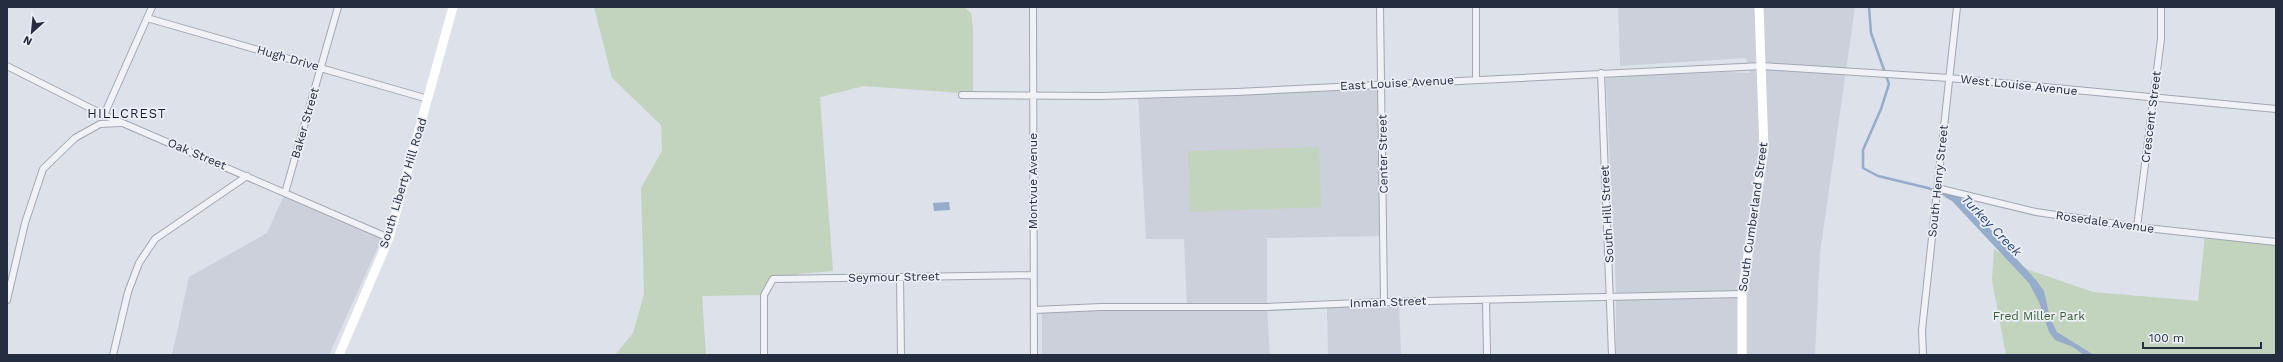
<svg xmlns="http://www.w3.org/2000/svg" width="2283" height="362" viewBox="0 0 2283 362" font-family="'Work Sans',sans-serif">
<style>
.built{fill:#cbd0db}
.green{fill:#c2d3be}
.water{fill:#95accc}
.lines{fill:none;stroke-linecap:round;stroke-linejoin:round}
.stream{stroke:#95accc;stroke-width:2.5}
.street-casing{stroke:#a2a7b3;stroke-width:8}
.street{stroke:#f0f2f7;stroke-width:6}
.secondary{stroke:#fff;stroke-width:9}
.labels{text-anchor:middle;stroke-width:3.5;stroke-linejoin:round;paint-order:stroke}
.street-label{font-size:12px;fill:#252d41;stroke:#edf0f6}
.park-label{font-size:12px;fill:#375d31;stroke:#edf0f6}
.neighbourhood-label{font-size:13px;letter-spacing:1px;fill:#181f31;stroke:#edf0f6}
.water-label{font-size:13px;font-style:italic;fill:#2c4978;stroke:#edf0f6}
</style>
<rect width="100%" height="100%" fill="#dde1e9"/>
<!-- built -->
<path class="built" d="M1618,7H1855L1820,253L1815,355H1616V288L1606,80L1607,77L1728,72L1750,73L1746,58L1620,66Z
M1381,84L1382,236L1267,238V307L1270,355H1042V310L1187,308L1184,239H1146L1138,95Z
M285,193L383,236L329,355H172L189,277L267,233Z
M1399,302L1401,355H1328L1327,304Z"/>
<!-- green -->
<path class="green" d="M594,7H964L971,13L973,28V94L864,86L820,97L833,271L798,274V278L773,279L764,295L702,296L706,355H615L633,333L644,294L641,188L662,151L661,125L612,78Z
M1319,147L1321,207L1190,212L1188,151Z
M2205,235L2276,242V355H2006L1992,280L1994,249L2029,270L2093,292L2198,301Z"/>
<!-- water -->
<path class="water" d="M1946,193L1958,196L1974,208L1998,239L2036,280L2044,291L2050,318L2057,332L2094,355H2084L2073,347L2055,340L2049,332L2039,302L2029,283L1952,201L1945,197Z
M949,202L950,210L934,211L933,203Z"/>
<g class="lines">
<!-- stream -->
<path class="stream" d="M1869,7L1871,33L1889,84L1881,109L1863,150V168L1878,176L1928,188L1948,196"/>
<!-- street casing -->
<g class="street-casing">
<path id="street" d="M1033,7L1034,355
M1380,7L1384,302
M147,18L428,99
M7,66L104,115L389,238
M1601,73L1612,355
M1476,79V7
M962,95L1100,96L1237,92L1762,66L1949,78L2276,109
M104,115L152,7
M1937,188L2036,212L2137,227L2276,242
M285,193L338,7
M2137,227L2161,39V7
M900,277L901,355
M7,300L25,223L43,169L75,138L100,124L120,123
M1486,301L1487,355
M1034,310L1101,307H1267L1384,302L1742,294
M113,355L128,292L139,263L155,239L247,176
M764,355V295L773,279L1033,275
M1923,355L1922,330L1957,7"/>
</g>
<!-- street -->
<use href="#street" class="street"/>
<!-- secondary -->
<path class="secondary" d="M339,355L389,238L453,7
M1742,355V294L1764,149L1759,7"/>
</g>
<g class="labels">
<!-- street labels -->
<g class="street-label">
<text transform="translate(288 58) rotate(16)" y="4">Hugh Drive</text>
<text transform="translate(1397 83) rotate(-3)" y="4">East Louise Avenue</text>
<text transform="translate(2019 85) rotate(6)" y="4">West Louise Avenue</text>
<text transform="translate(2151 117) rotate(-83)" y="4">Crescent Street</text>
<text transform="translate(305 123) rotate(-74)" y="4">Baker Street</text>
<text transform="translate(197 154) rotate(23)" y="4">Oak Street</text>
<text transform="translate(1383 154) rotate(-91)" y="4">Center Street</text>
<text transform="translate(1033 181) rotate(-90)" y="4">Montvue Avenue</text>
<text transform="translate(1938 181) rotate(-84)" y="4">South Henry Street</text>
<text transform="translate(403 183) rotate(-73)" y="4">South Liberty Hill Road</text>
<text transform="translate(1607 214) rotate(-93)" y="4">South Hill Street</text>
<text transform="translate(1753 217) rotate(-82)" y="4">South Cumberland Street</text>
<text transform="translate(2105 222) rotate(8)" y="4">Rosedale Avenue</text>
<text transform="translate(894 277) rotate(-1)" y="4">Seymour Street</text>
<text transform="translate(1388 302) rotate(-2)" y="4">Inman Street</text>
</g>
<!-- park labels -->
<g class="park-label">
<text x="2039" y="320">Fred Miller Park</text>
</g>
<!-- neighbourhood labels -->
<g class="neighbourhood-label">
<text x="127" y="118">HILLCREST</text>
</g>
<!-- water labels -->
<g class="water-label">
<text transform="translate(1992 225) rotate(46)" y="5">Turkey Creek</text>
</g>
</g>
<!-- border -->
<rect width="2283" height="362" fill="none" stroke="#252d41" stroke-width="16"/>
<!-- north arrow -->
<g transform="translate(32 32) rotate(207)" stroke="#edf0f6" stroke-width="3" paint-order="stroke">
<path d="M0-3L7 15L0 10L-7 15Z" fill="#252d41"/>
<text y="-6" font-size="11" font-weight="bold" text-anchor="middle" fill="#252d41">N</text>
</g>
<!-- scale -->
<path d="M2143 342v6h118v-6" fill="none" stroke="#252d41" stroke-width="2"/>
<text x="2149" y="342" font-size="12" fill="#252d41" stroke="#edf0f6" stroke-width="3" paint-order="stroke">100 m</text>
</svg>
